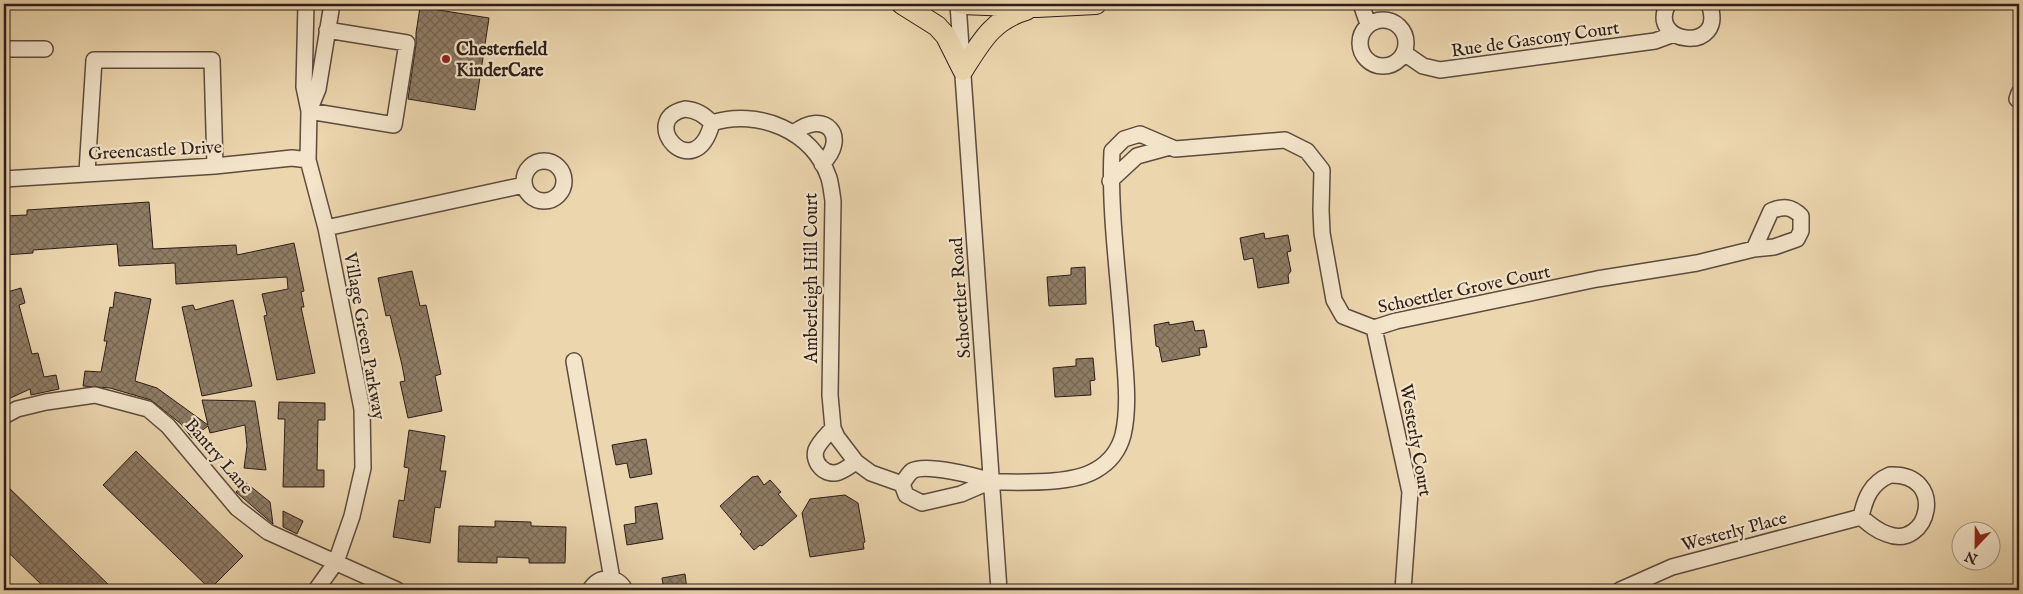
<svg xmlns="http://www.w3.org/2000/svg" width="2023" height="594" viewBox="0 0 2023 594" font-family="'IM FELL English',serif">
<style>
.building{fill:url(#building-cross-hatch);stroke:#2d1d18}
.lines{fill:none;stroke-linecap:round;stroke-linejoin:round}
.minor-casing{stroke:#5d4b3e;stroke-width:18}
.major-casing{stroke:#2d1d18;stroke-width:22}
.minor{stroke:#f3e4ca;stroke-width:15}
.major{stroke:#ecd6ae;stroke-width:20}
.poi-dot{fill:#8f2418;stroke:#f3e4ca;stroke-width:2}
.labels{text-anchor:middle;stroke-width:4.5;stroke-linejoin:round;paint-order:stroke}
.street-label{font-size:18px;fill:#2d1d18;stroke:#f3e4ca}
.poi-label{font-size:18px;font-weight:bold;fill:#2d1d18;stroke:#f3e4ca;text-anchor:start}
</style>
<defs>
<pattern id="building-cross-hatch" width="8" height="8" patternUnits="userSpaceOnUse" patternTransform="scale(1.25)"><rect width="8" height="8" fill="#907d66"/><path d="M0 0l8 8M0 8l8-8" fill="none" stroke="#766653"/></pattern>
</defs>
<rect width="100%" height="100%" fill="#ecd6ae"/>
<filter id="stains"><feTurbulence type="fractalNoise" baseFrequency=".004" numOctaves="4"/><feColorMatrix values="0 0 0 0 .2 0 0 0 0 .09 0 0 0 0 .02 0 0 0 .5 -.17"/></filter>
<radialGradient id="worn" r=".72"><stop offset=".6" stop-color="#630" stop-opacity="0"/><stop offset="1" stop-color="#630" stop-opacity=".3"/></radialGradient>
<!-- building -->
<path class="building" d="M420,7L489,18L475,110L408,99L416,44V33Z
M149,202L153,249L236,245L237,255L294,243L304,291L301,292L304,307H301L315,373L277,380L264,316L267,315L262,294L288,289L287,277L176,284L175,263L119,266L117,244L33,250V253L4,255V216L27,215V210Z
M1264,233L1265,239L1288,235L1291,251L1287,252L1291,271L1288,275L1289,283L1258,288L1253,258L1244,260L1240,238Z
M1085,267L1086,304L1049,306L1047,277L1071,275V268Z
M412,271L420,306L426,305L441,374L435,376L442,411L408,418L400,382L405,381L402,365L390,315L386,316L378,278Z
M21,288L25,303L19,305L32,354L38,353L44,377L56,375L59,389L31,395L30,389L4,401V293Z
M115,292L151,299L135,381L157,388L208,425L202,400L255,401L266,470L244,468L247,446L245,425L210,433L208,426L192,438L181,424L151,400L110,388L83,386L85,371L101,372L107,341H104L110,307L113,308Z
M233,300L252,386L202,396L182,307L193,305L195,310Z
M1193,321L1195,331L1204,330L1207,347L1199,348L1200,355L1162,362L1159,347L1156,346L1154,325L1169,322V325Z
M1093,358L1095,380L1090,381L1091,395L1055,397L1053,368L1076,366V359Z
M279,402L325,403V420H318L317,470H324V487H283L285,419H278Z
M409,430L445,436L440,471H446L440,508L435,507L430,543L393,537L399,500L404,501L409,468L404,467Z
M646,439L652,474L630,478L627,463L616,465L612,445Z
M136,451L243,556L210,589L103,485Z
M758,476L764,485L770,480L781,492L778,494L797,516L762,546L760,545L754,550L740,534L742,532L720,506L752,477Z
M245,482L270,502L273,524L236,492Z
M4,483L114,590H47L4,548Z
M845,495L858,503L865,542L863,543L864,549L810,557L802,513L810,499Z
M657,503L663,539L627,545L624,525L636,523L635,507Z
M283,511L303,521L297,534L283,527Z
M495,521L531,522V526L566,527L565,563H529V558L497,557V563L458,562L459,526L495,527Z
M685,574L687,590H664L662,578Z"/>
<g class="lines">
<!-- minor casing -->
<g class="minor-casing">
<path id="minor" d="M306,4L304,87L309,111L308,160L326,228L362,409L363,468L352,516L336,562L316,590
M958,4L999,590
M1361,4L1368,24
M1668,4C1646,45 1728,54 1709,4
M1360 43a23 23 0 1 1 46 0a23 23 0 1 1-46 0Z
M4,49H45
M1404,53L1423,66L1440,70L1655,41L1674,34
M2017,99L2019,93
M685,109C697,110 704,115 712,123C695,188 636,120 685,109Z
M309,111L394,125L407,43L327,30
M309,111L318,89L332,4
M712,123C758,108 813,131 829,178C831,185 832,194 833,201L830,395L833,428L837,437L856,462L871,473L902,484
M794,133C825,108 850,137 822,164
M524 181a20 20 0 1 1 40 0a20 20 0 1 1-40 0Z
M87,172L94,60H212L215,166
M4,179L215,166L292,158L308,160
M1110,181L1137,156L1170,147
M326,228L524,185
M1374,328L1410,492L1403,590
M574,361L612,579
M4,416L17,409L46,402L95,395L148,409L168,426L237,508L268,532L397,590
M833,428C828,434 819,442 816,450C812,463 826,477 839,472C845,470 851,465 856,462
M1890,475C1948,473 1929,551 1887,534C1877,531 1869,524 1861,517C1865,498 1871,483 1890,475Z
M992,482C1021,482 1071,485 1096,470C1110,462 1119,450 1123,435C1130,405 1125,370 1123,340C1119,279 1109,211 1112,151L1124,139L1140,134L1175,149L1285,140L1307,151L1322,170L1321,210L1322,233L1334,300L1343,316L1374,328L1396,321L1597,279L1697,263L1754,249L1774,247L1797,239L1801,231V216C1791,206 1783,206 1771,211L1754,249
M902,484L906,495L922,503L961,494L991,481
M902,484C905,480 908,474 912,471C925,463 976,476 991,481
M590,590C599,575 617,575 625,590
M1620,590L1672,567L1861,517"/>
</g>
<!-- major casing -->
<g class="major-casing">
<path id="major" d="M902,4L937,26L946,36L963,70
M961,4L1037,7L1096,4
M963,70C981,42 992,20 1026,10"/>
</g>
<!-- minor -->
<use href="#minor" class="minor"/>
<!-- major -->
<use href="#major" class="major"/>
</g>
<!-- markers -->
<circle class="poi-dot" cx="446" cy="59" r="5"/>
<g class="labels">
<!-- street labels -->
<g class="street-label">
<text transform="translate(1535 39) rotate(-8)" y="6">Rue de Gascony Court</text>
<text transform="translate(155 150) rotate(-3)" y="6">Greencastle Drive</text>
<text transform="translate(811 278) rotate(-90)" y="6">Amberleigh Hill Court</text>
<text transform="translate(1464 289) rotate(-12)" y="6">Schoettler Grove Court</text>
<text transform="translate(960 298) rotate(-94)" y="6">Schoettler Road</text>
<text transform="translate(365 336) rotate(80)" y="6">Village Green Parkway</text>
<text transform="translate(1416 440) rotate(80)" y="6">Westerly Court</text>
<text transform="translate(219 456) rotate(49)" y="6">Bantry Lane</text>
<text transform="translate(1734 531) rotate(-15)" y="6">Westerly Place</text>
</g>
<!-- poi labels -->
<g class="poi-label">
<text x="456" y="55">Chesterfield<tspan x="456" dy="21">KinderCare</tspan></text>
</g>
</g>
<!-- margin -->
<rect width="2023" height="594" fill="none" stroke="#ecd6ae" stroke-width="20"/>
<rect x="5" y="5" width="2013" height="584" fill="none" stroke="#2d1d18" stroke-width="2.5"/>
<rect x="10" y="10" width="2003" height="574" fill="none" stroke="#2d1d18"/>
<!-- north arrow -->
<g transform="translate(1976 546) rotate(202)"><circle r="24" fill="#f3e4ca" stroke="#a49483"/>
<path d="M0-4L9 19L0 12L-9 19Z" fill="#8f2418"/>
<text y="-8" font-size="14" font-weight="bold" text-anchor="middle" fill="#2d1d18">N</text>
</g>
<rect width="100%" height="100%" filter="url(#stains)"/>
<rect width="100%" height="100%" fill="url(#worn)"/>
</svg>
